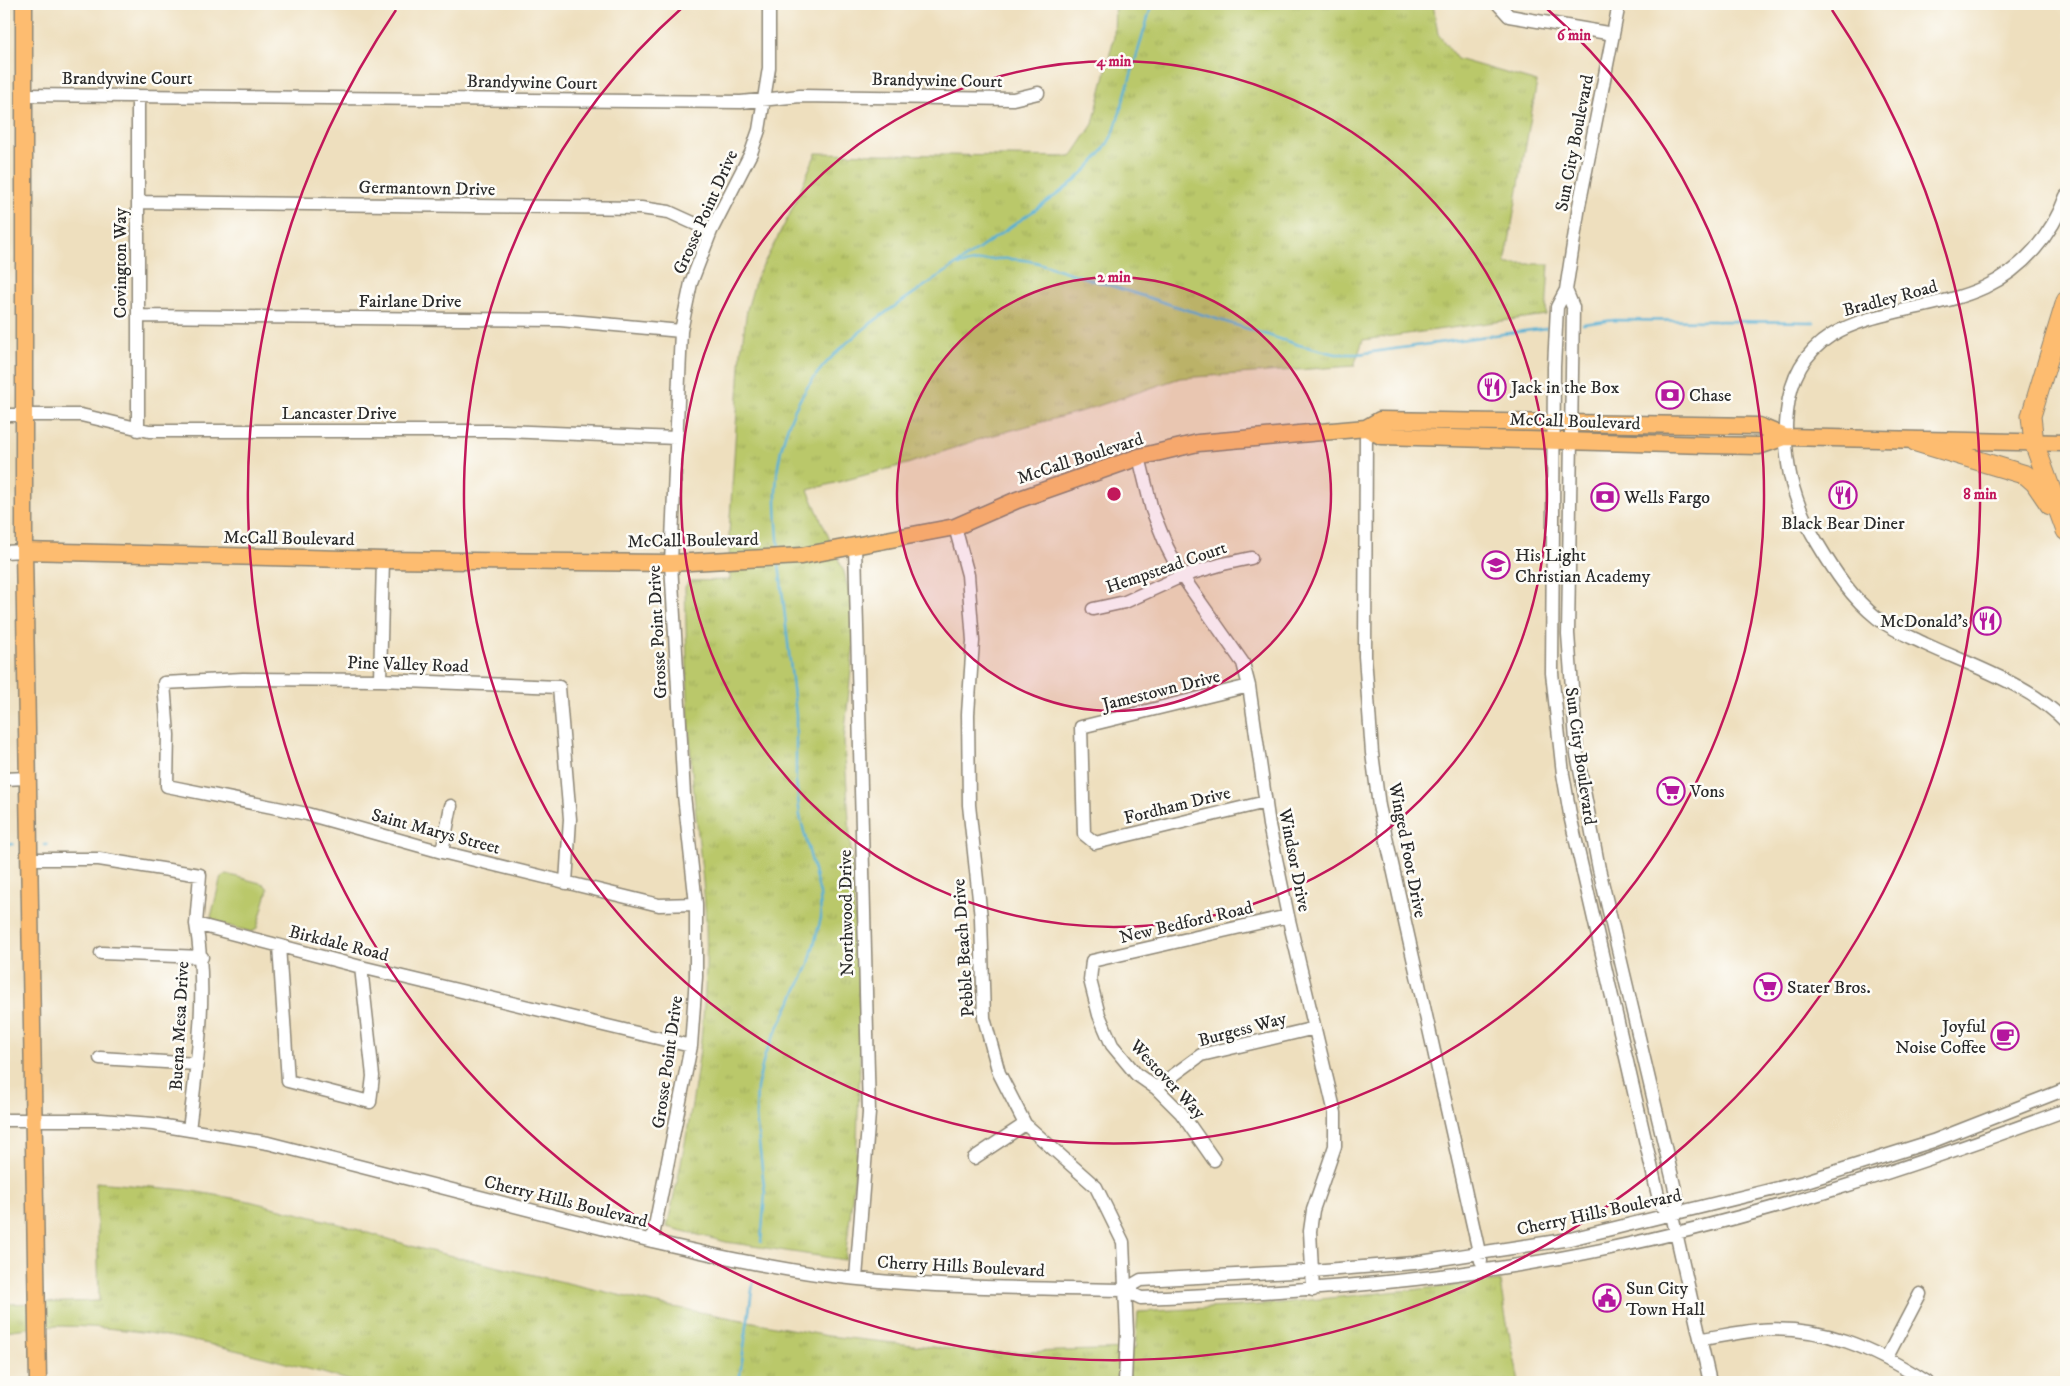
<svg xmlns="http://www.w3.org/2000/svg" width="2070" height="1386" viewBox="0 0 2070 1386" font-family="'IM FELL DW Pica',serif">
<style>
.grass{fill:url(#grass-tufts);stroke:#727a4a}
.garden{fill:#bac86a;stroke:#727a4a}
.lines{fill:none;stroke-linecap:round;stroke-linejoin:round}
.stream{stroke:#57b0d4;stroke-width:2.5}
.minor-casing{stroke:#8c8574;stroke-width:15}
.major-casing{stroke:#8c8574;stroke-width:19}
.highway-casing{stroke:#8c8574;stroke-width:21}
.minor{stroke:#fff;stroke-width:12}
.major{stroke:#fdbc6f;stroke-width:16}
.highway{stroke:#fdbc6f;stroke-width:19}
.ring{fill:none;stroke:#c2185b;stroke-width:2.5}
.labels{text-anchor:middle;stroke-width:5;stroke-linejoin:round;paint-order:stroke}
.street-label{font-size:18px;fill:#2b2b2b;stroke:#fdfcf7}
.poi-label{font-size:18px;fill:#2b2b2b;stroke:#fdfcf7;text-anchor:start}
.centre{fill:#c2185b;stroke:#fdfcf7;stroke-width:2.5}
.ring-label{font-size:15px;text-anchor:middle;font-weight:bold;fill:#c2185b;stroke:#fdfcf7;stroke-width:5;stroke-linejoin:round;paint-order:stroke}
</style>
<defs>
<pattern id="grass-tufts" width="24" height="20" patternUnits="userSpaceOnUse" patternTransform="scale(1.25)"><rect width="24" height="20" fill="#bac86a"/><path d="M3 7l-1-3M5 7V3M7 7l1-3M15 17l-1-3M17 17v-4M19 17l1-3" fill="none" stroke="#a0ac5c"/></pattern>
</defs>
<rect width="100%" height="100%" fill="#fdfcf7"/>
<filter id="ink" filterUnits="userSpaceOnUse"><feTurbulence type="fractalNoise" baseFrequency=".02" numOctaves="2"/><feDisplacementMap in="SourceGraphic" scale="10" xChannelSelector="R" yChannelSelector="G"/><feConvolveMatrix kernelMatrix="1 2 1 2 8 2 1 2 1" color-interpolation-filters="sRGB"/></filter>
<filter id="wash" filterUnits="userSpaceOnUse"><feTurbulence type="fractalNoise" baseFrequency=".0096" numOctaves="4" result="noise"/><feDisplacementMap in="SourceGraphic" scale="20" xChannelSelector="R" yChannelSelector="G"/><feGaussianBlur stdDeviation="1.12" result="paint"/><feColorMatrix in="noise" values="0 0 0 0 0 0 0 0 0 0 0 0 0 0 0 0 0 1.4 0 .05"/><feComposite in="paint" operator="in"/></filter>
<g filter="url(#wash)">
<rect width="100%" height="100%" fill="#eedfbe"/>
<!-- grass -->
<path class="grass" d="M1115,4H1433L1438,34L1457,59L1537,82L1505,264H1549L1546,315L1363,340L1354,366L1180,378L1086,410L983,438L907,464L808,490L844,572L856,620L844,741L859,979L860,1066L856,1164L845,1260L726,1242L667,1227C687,1140 703,1058 706,969C709,906 698,846 693,784C687,719 687,652 685,587L689,581L730,580L729,533L741,351L747,310L756,278L790,214L816,153L1071,157L1093,124L1114,37Z
M96,1182L186,1190L249,1201L336,1223L418,1248L657,1304L828,1336L988,1353L1135,1349L1138,1312L1260,1305L1500,1281C1504,1315 1513,1348 1519,1382H355C258,1355 159,1326 57,1326C39,1326 21,1329 4,1331V1304L99,1301Z"/>
<!-- garden -->
<path class="garden" d="M226,874L264,884L268,889L257,928L252,932L214,922L211,917L221,877Z"/>
<g class="lines">
<!-- stream -->
<path class="stream" d="M959,265C985,259 1008,256 1035,262L1299,345L1336,354H1358L1546,328
M1583,324L1614,320L1814,322
M779,552C777,524 774,494 778,466C792,372 854,334 926,285C958,264 990,241 1022,219C1057,195 1095,171 1114,132L1152,4
M4,845L13,844
M44,845H47
M761,1242L765,1194L756,1117L757,1088L765,1054L808,967L821,918L820,894L800,816L796,781V715L779,563
M739,1382L753,1283"/>
</g>
</g>
<g filter="url(#ink)">
<g class="lines">
<!-- minor casing -->
<g class="minor-casing">
<path id="minor" d="M1498,4L1509,16L1613,34
M1619,4L1579,206L1566,290L1557,307L1554,367L1552,673L1563,774L1571,820L1660,1204L1672,1215L1710,1382
M24,95L741,102L800,96L1013,99L1038,93
M138,96V430
M2066,196C2052,235 2023,269 1985,287C1910,322 1798,302 1787,412C1782,459 1793,503 1818,544C1834,571 1852,598 1877,618C1891,629 1909,636 1925,644C1972,666 2029,684 2066,722
M138,202L641,208L669,212L711,231
M1566,290L1573,307L1568,634L1577,754L1599,869L1678,1202L1672,1215
M138,316L560,320L681,331
M4,415H81L149,431H505L676,438
M1366,428L1365,656L1372,753L1379,806L1481,1261
M1139,457L1152,510L1167,547L1182,576L1243,663L1249,686L1269,825L1288,916L1335,1113V1146L1313,1210L1310,1231L1313,1290
M955,527L968,575L973,641L968,714L969,805L981,918L984,1018L999,1073L1025,1124L1096,1187L1123,1242L1127,1332L1125,1382
M855,546L869,1113L856,1278
M4,552L24,551
M1093,609L1125,602L1182,576L1223,564L1251,558
M380,680L383,560
M1249,686L1081,727L1084,834L1095,843L1266,802
M4,779L27,778
M442,852L451,806
M28,859H99L200,875L196,924L361,967L691,1046
M566,883L570,819L559,687L380,680L243,679L164,683L168,735L167,786L307,814L442,852L659,905L696,904
M279,946L288,1081L370,1102L373,1076L361,967
M101,953L202,957
M100,1058L197,1064
M1156,1088L1201,1055L1315,1028
M4,1120H101L153,1124L268,1143L652,1241C709,1254 766,1267 824,1275C923,1288 1024,1288 1124,1290L1141,1298C1297,1292 1453,1281 1606,1249C1764,1216 1915,1166 2066,1110
M189,1130C197,1063 208,991 196,924
M974,1158L1025,1124
M1214,1160L1181,1113L1156,1088L1136,1074L1112,1045L1099,1015L1090,980L1092,961L1288,916
M652,1241L691,1046L696,977V904L684,795L671,563L681,331L691,283L711,231L751,153L759,130L769,68V4
M1124,1290L1141,1280L1312,1271L1414,1263L1570,1239L1803,1182L1933,1141L2066,1089
M1702,1339C1721,1336 1740,1332 1759,1330C1824,1325 1874,1349 1927,1382
M1887,1357L1920,1294"/>
</g>
<!-- major casing -->
<g class="major-casing">
<path id="major" d="M24,4V551L38,1382
M1366,428L1381,436L1707,445L1759,446L1785,437L2066,443
M24,551L383,560L671,563L801,556L955,527L1017,500L1139,457L1198,443L1366,428L1380,420L1759,426L1785,437"/>
</g>
<!-- highway casing -->
<g class="highway-casing">
<path id="highway" d="M2066,301L2031,416L2034,443L2066,531
M1916,442L2026,475L2035,483L2050,505"/>
</g>
<!-- minor -->
<use href="#minor" class="minor"/>
<!-- major -->
<use href="#major" class="major"/>
<!-- highway -->
<use href="#highway" class="highway"/>
</g>
</g>
<!-- distance rings -->
<circle cx="1114" cy="494" r="217" fill="#c2185b" fill-opacity=".12"/>
<g class="ring">
<circle cx="1114" cy="494" r="217"/>
<circle cx="1114" cy="494" r="433"/>
<path d="M1545 7A650 650 0 1 1 683 7"/>
<path d="M1832 10A866 866 0 1 1 396 10"/>
</g>
<!-- icons -->
<defs>
<g id="restaurant-ring" transform="scale(1.4375)"><circle r="9.5" fill="#fdfcf7" stroke="#b5179e" stroke-width="1.5"/><path d="M-5-6h1v4h1v-4h1v4h1v-4h1v5L-1.5 .5V6h-2V.5L-5-1ZM5-6V6H3V1.5H1.5Q1.5-4 5-6Z" fill="#b5179e"/></g>
<g id="bank-ring" transform="scale(1.4375)"><circle r="9.5" fill="#fdfcf7" stroke="#b5179e" stroke-width="1.5"/><path d="M-6-4H6V4H-6ZM0-2.3a2.3 2.3 0 1 0 0 4.6a2.3 2.3 0 1 0 0-4.6Z" fill="#b5179e"/></g>
<g id="school-ring" transform="scale(1.4375)"><circle r="9.5" fill="#fdfcf7" stroke="#b5179e" stroke-width="1.5"/><path d="M0-5L7-2L0 1L-7-2ZM-4 1L0 2.5L4 1V4Q0 6-4 4Z" fill="#b5179e"/></g>
<g id="supermarket-ring" transform="scale(1.4375)"><circle r="9.5" fill="#fdfcf7" stroke="#b5179e" stroke-width="1.5"/><path d="M-6-5.5h2.5l.6 2H6L4.5 2H-2.5L-4.4-4H-6ZM-1.5 3.2a1.3 1.3 0 1 0 .1 0ZM3 3.2a1.3 1.3 0 1 0 .1 0Z" fill="#b5179e"/></g>
<g id="cafe-ring" transform="scale(1.4375)"><circle r="9.5" fill="#fdfcf7" stroke="#b5179e" stroke-width="1.5"/><path d="M-5.5-4.5H6V0H3Q3 3.5 0 3.5H-2.5Q-5.5 3.5-5.5 0ZM3-3.2v2h1.7v-2ZM-6 4.5H4V6H-6Z" fill="#b5179e"/></g>
<g id="civic-ring" transform="scale(1.4375)"><circle r="9.5" fill="#fdfcf7" stroke="#b5179e" stroke-width="1.5"/><path d="M-.6-6.5H3V-4.5H.6V-3L4-1V1h2V6H-6V1h2V-1L-.6-3ZM-1.2 2.5V6h2.4V2.5Z" fill="#b5179e"/></g>
</defs>
<g fill-rule="evenodd">
<use href="#restaurant-ring" x="1492" y="387"/>
<use href="#bank-ring" x="1670" y="395"/>
<use href="#restaurant-ring" x="1843" y="495"/>
<use href="#bank-ring" x="1605" y="497"/>
<use href="#school-ring" x="1496" y="565"/>
<use href="#restaurant-ring" x="1987" y="621"/>
<use href="#supermarket-ring" x="1671" y="791"/>
<use href="#supermarket-ring" x="1768" y="987"/>
<use href="#cafe-ring" x="2005" y="1036"/>
<use href="#civic-ring" x="1607" y="1298"/>
</g>
<g class="labels">
<!-- street labels -->
<g class="street-label">
<text x="127" y="84">Brandywine Court</text>
<text transform="translate(937 80) rotate(1)" y="6">Brandywine Court</text>
<text transform="translate(532 82) rotate(1)" y="6">Brandywine Court</text>
<text transform="translate(1574 143) rotate(-79)" y="6">Sun City Boulevard</text>
<text transform="translate(427 188) rotate(1)" y="6">Germantown Drive</text>
<text transform="translate(705 212) rotate(-66)" y="6">Grosse Point Drive</text>
<text transform="translate(120 263) rotate(-90)" y="6">Covington Way</text>
<text transform="translate(1890 298) rotate(-15)" y="6">Bradley Road</text>
<text x="410" y="307">Fairlane Drive</text>
<text x="339" y="419">Lancaster Drive</text>
<text transform="translate(1575 421) rotate(2)" y="6">McCall Boulevard</text>
<text transform="translate(1080 458) rotate(-18)" y="6">McCall Boulevard</text>
<text transform="translate(289 538) rotate(1)" y="6">McCall Boulevard</text>
<text transform="translate(693 540) rotate(-1)" y="6">McCall Boulevard</text>
<text transform="translate(1166 567) rotate(-19)" y="6">Hempstead Court</text>
<text transform="translate(657 632) rotate(-93)" y="6">Grosse Point Drive</text>
<text transform="translate(408 664) rotate(2)" y="6">Pine Valley Road</text>
<text transform="translate(1161 690) rotate(-14)" y="6">Jamestown Drive</text>
<text transform="translate(1581 756) rotate(82)" y="6">Sun City Boulevard</text>
<text transform="translate(1177 805) rotate(-14)" y="6">Fordham Drive</text>
<text transform="translate(436 831) rotate(15)" y="6">Saint Marys Street</text>
<text transform="translate(1408 850) rotate(79)" y="6">Winged Foot Drive</text>
<text transform="translate(1295 860) rotate(79)" y="6">Windsor Drive</text>
<text transform="translate(846 913) rotate(-91)" y="6">Northwood Drive</text>
<text transform="translate(1186 922) rotate(-13)" y="6">New Bedford Road</text>
<text transform="translate(339 943) rotate(14)" y="6">Birkdale Road</text>
<text transform="translate(963 948) rotate(-94)" y="6">Pebble Beach Drive</text>
<text transform="translate(179 1026) rotate(-87)" y="6">Buena Mesa Drive</text>
<text transform="translate(1242 1029) rotate(-15)" y="6">Burgess Way</text>
<text transform="translate(667 1062) rotate(-82)" y="6">Grosse Point Drive</text>
<text transform="translate(1168 1079) rotate(47)" y="6">Westover Way</text>
<text transform="translate(566 1201) rotate(14)" y="6">Cherry Hills Boulevard</text>
<text transform="translate(1599 1212) rotate(-12)" y="6">Cherry Hills Boulevard</text>
<text transform="translate(961 1266) rotate(3)" y="6">Cherry Hills Boulevard</text>
</g>
<!-- poi labels -->
<g class="poi-label">
<text x="1511" y="393">Jack in the Box</text>
<text x="1689" y="401">Chase</text>
<text x="1624" y="503">Wells Fargo</text>
<text x="1843" y="529" text-anchor="middle">Black Bear Diner</text>
<text x="1515" y="561">His Light<tspan x="1515" dy="21">Christian Academy</tspan></text>
<text x="1968" y="627" text-anchor="end">McDonald's</text>
<text x="1690" y="797">Vons</text>
<text x="1787" y="993">Stater Bros.</text>
<text x="1986" y="1032" text-anchor="end">Joyful<tspan x="1986" dy="21">Noise Coffee</tspan></text>
<text x="1626" y="1294">Sun City<tspan x="1626" dy="21">Town Hall</tspan></text>
</g>
</g>
<circle cx="1114" cy="494" r="8" class="centre"/>
<g class="ring-label">
<text x="1574" y="40">6 min</text>
<text x="1114" y="66">4 min</text>
<text x="1114" y="282">2 min</text>
<text x="1980" y="499">8 min</text>
</g>
<!-- margin -->
<rect width="2070" height="1386" fill="none" stroke="#fdfcf7" stroke-width="20"/>
</svg>
